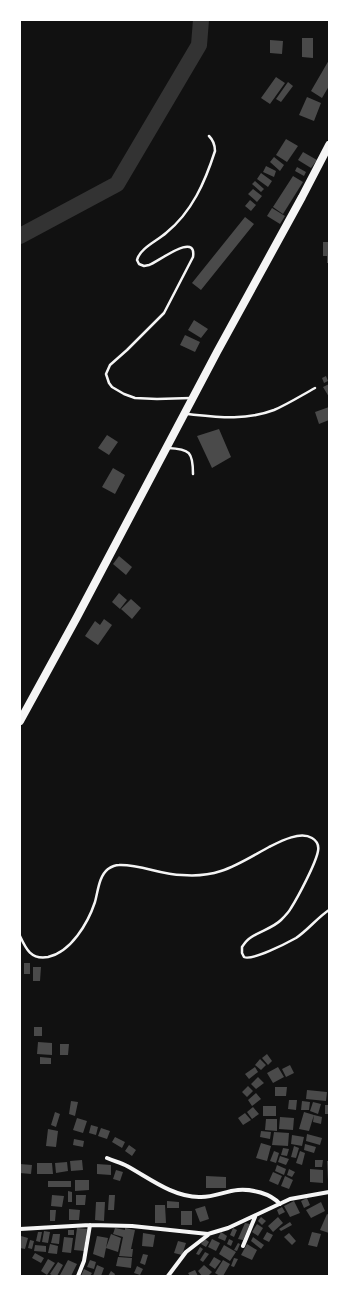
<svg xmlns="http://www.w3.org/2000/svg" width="349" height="1296" viewBox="0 0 349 1296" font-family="Mulish,sans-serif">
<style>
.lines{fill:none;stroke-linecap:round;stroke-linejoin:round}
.river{stroke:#333;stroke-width:16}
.building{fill:#4a4a4a}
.service{stroke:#f5f5f5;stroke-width:2.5}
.minor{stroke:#f5f5f5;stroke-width:4}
.trunk{stroke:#f5f5f5;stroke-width:8}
</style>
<rect width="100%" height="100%" fill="#111"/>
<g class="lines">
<!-- river -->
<path class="river" d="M20,236L117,184L199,45L201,20"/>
</g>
<!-- building -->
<path class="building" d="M302,38H313V58L302,57Z
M270,40L283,41L282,54L270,53Z
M329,60V86L322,98L311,91Z
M276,77L285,83L270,104L261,98Z
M288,82L293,86L281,102L276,99Z
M307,97L321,103L314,121L299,115Z
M286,139L298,146L287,162L276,155Z
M303,152L317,160L311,168L298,160Z
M274,157L284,165L280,171L270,162Z
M266,166L276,171L274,177L263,172Z
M297,167L306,172L304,176L295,171Z
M261,173L272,181L268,187L257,179Z
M293,176L303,182L283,214L273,207Z
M255,181L264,189L261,192L252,184Z
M253,189L262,196L257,202L248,194Z
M250,200L256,205L251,211L245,206Z
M272,208L285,216L280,224L267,216Z
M245,217L254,224L201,290L192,283Z
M323,242H329V263H327V256H323Z
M194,320L208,329L201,338L188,330Z
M185,335L200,342L195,352L180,345Z
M326,376L328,381L324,383L322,378Z
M329,384V397L323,387Z
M329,407V420L319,424L315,412Z
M219,429L231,457L212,468L197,436Z
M107,435L118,442L109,455L98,448Z
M113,468L125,475L115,494L102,487Z
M119,556L132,567L126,575L113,564Z
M119,593L127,600L120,609L112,602Z
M131,599L141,608L132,619L121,609Z
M104,619L112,625L98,645L85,636L95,621L100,625Z
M24,963H30V974H24Z
M33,967H41L40,981H33Z
M34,1027H42V1036H34Z
M38,1042L52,1043V1055L37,1054Z
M60,1044H69L68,1055H60Z
M267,1054L272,1061L268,1065L262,1058Z
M40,1057L51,1058V1064H40Z
M260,1059L266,1065L261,1070L255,1065Z
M290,1065L294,1073L286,1077L282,1069Z
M255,1067L258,1072L249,1079L245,1074Z
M278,1067L284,1077L273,1083L267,1073Z
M258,1077L264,1083L256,1089L251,1084Z
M248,1086L253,1091L247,1097L242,1092Z
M275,1087H287L286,1096H275Z
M307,1090L327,1092L326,1101L306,1099Z
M256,1093L261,1099L252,1106L248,1100Z
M289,1100H297L296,1110L288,1109Z
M71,1101L78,1102L75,1116L69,1114Z
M302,1101L310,1102L309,1110H301Z
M313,1102L321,1104L318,1114L310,1111Z
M325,1105H329V1114H325Z
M263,1106H276V1116H263Z
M253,1107L259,1114L252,1119L247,1112Z
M55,1112L60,1114L56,1127L51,1125Z
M304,1112L314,1115L309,1131L299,1129Z
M245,1113L251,1120L243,1125L238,1118Z
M314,1115L322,1117L321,1124L313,1122Z
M280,1117L294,1118L293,1130L279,1129Z
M77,1118L87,1121L83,1133L73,1130Z
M266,1119H277V1131L265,1130Z
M91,1125L98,1127L96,1135L89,1133Z
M101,1128L110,1131L107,1139L98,1136Z
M48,1129L58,1131L56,1147L46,1146Z
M261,1131L271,1132L270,1139L260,1137Z
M274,1132L289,1133L288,1146L272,1145Z
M307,1134L322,1138L320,1145L306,1141Z
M292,1135L304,1137L302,1146L291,1144Z
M115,1137L125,1142L122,1148L112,1142Z
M74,1139L84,1141L83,1147L73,1145Z
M261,1143L271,1146L267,1161L256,1158Z
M305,1144L316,1147L314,1153L304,1150Z
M129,1145L136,1150L132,1156L125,1151Z
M294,1146L299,1148L296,1158L291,1157Z
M283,1148L289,1149L287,1156L281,1155Z
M274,1151L279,1153L276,1163L270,1161Z
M300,1151L305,1153L302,1165L296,1163Z
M280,1156L289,1159L286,1165L278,1162Z
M82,1160L83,1170L71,1171L70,1161Z
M315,1160H323L322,1167H315Z
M327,1161H329V1181H328Z
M67,1162L68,1171L56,1173L55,1163Z
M37,1163H52L53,1174H37Z
M20,1164L32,1165L31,1174L20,1173Z
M97,1164L111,1165V1175L97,1174Z
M277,1165L286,1169L284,1175L275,1171Z
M289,1169L295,1172L292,1177L287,1175Z
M310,1169L323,1170V1183L310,1182Z
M116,1170L123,1172L120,1181L113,1179Z
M273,1172L282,1176L278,1185L269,1181Z
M206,1176L226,1177V1188H206Z
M285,1176L293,1180L289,1189L281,1186Z
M75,1180H89V1190L75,1191Z
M48,1181H71V1187H48Z
M68,1191L72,1192V1202H68Z
M52,1195L64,1196L62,1207L51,1206Z
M76,1195H86L85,1205H76Z
M109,1195H115L114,1210H108Z
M307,1198L310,1205L304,1208L301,1201Z
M167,1201L179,1202V1208H167Z
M294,1201L300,1213L290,1217L284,1206Z
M96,1202H105L104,1221L95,1220Z
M321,1202L325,1211L311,1218L306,1210Z
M155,1205H165L166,1223H155Z
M205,1206L209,1219L200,1222L195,1209Z
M282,1207L285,1212L279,1215L277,1210Z
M69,1209L80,1210L79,1220H69Z
M50,1210H56L55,1221H50Z
M181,1211H192V1225H181Z
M327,1214L329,1215V1233L320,1230Z
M261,1217L266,1221L262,1225L258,1221Z
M278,1217L283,1223L273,1232L268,1226Z
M290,1222L292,1225L281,1231L279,1229Z
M245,1223L250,1224L243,1240L238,1239Z
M257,1224L263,1228L258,1236L252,1232Z
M77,1228L87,1229L84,1251L74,1250Z
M115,1228L125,1230V1228L135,1230L131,1249H133L132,1257L119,1256L123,1237L113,1234Z
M233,1228L237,1230L234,1237L230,1235Z
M68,1230H74V1235H68Z
M44,1231L50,1232L48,1243L42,1242Z
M38,1232H42L40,1242L36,1241Z
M221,1232L227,1236L225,1241L218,1238Z
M267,1232L273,1235L269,1242L263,1239Z
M312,1232L321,1234L317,1247L308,1245Z
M143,1233L155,1235L153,1247L142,1246Z
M289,1233L296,1241L292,1245L284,1237Z
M53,1234H60L59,1244L51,1243Z
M111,1234L121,1238L118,1252L106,1248Z
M21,1236L28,1238L25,1249L20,1248Z
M97,1236L108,1238L104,1258L93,1254Z
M64,1237L73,1238L71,1253L62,1252Z
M253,1237L264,1245L261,1249L251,1241Z
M205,1239L209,1242L206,1247L201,1244Z
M212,1239L220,1243L216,1251L208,1247Z
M229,1239L233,1241L231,1246L227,1244Z
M30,1240L34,1241L32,1249L28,1248Z
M178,1241L186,1243L182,1255L174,1253Z
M238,1243L240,1244L237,1251L234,1250Z
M50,1244L58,1246L57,1254L48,1253Z
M247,1244L257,1250L252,1260L241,1255Z
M35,1245L46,1246V1252L34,1251Z
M224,1245L236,1252L230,1261L219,1254Z
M200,1247L203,1249L199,1255L196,1254Z
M205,1252L209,1254L203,1262L200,1260Z
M35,1253L44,1258L41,1263L32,1258Z
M143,1254L148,1255L145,1265L140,1263Z
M118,1257L132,1258L131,1268L116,1266Z
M214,1257L221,1261L215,1269L209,1265Z
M234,1258L238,1259L234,1267L231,1266Z
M48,1259L55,1263L47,1275L41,1271Z
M68,1260L77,1264L71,1276H62L60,1275Z
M90,1260L96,1262L94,1269L87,1267Z
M223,1260L230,1264L223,1276H220L215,1273Z
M58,1262L63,1265L57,1276H53L50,1274Z
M97,1265L104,1268L101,1276H93Z
M204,1265L212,1272L208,1276H202L198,1271Z
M137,1266L143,1269L140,1275L134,1273Z
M84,1269L92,1273L90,1276H81Z
M195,1270L198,1276H190L188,1273Z
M111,1271L115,1274L114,1276H108Z"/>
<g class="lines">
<!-- service -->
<path class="service" d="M191,398L157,399L135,398L124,394L112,387L109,383L106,374L110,365L127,350L164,313L193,257C197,231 158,262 149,265L144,266L139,264L137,260C140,248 157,241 166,233C192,212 205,182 215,151C215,145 213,140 209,136
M187,414C217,417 245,421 274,410C288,404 302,395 315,388
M168,448C190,449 193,452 193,474
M20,936C26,949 31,960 48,957C71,952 88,923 95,902C98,891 99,876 108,869C111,867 116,865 119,865C140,864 161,875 182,875C194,876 209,875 221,871C237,866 254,855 269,847C281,841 300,831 312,838C317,841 319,846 318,851C316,863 298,897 291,908C289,912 285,916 281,920C273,928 260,931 250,938C247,940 244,944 242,947V953L244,957C252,961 287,943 296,938C308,930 317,918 329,910"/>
<!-- minor -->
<path class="minor" d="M107,1158C114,1161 121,1163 127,1166C149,1178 173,1197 199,1197C213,1198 225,1191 238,1190C252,1189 270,1193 280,1204
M20,1229L90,1225L132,1226L208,1234L228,1228L290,1199L329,1192
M243,1246L255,1217
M78,1276L84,1261L90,1225
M168,1276L186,1252L208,1235"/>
<!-- trunk -->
<path class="trunk" d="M20,721L77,617L217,352L302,197L329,145"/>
</g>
<!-- border -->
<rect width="349" height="1296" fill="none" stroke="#ffffff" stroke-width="42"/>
</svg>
